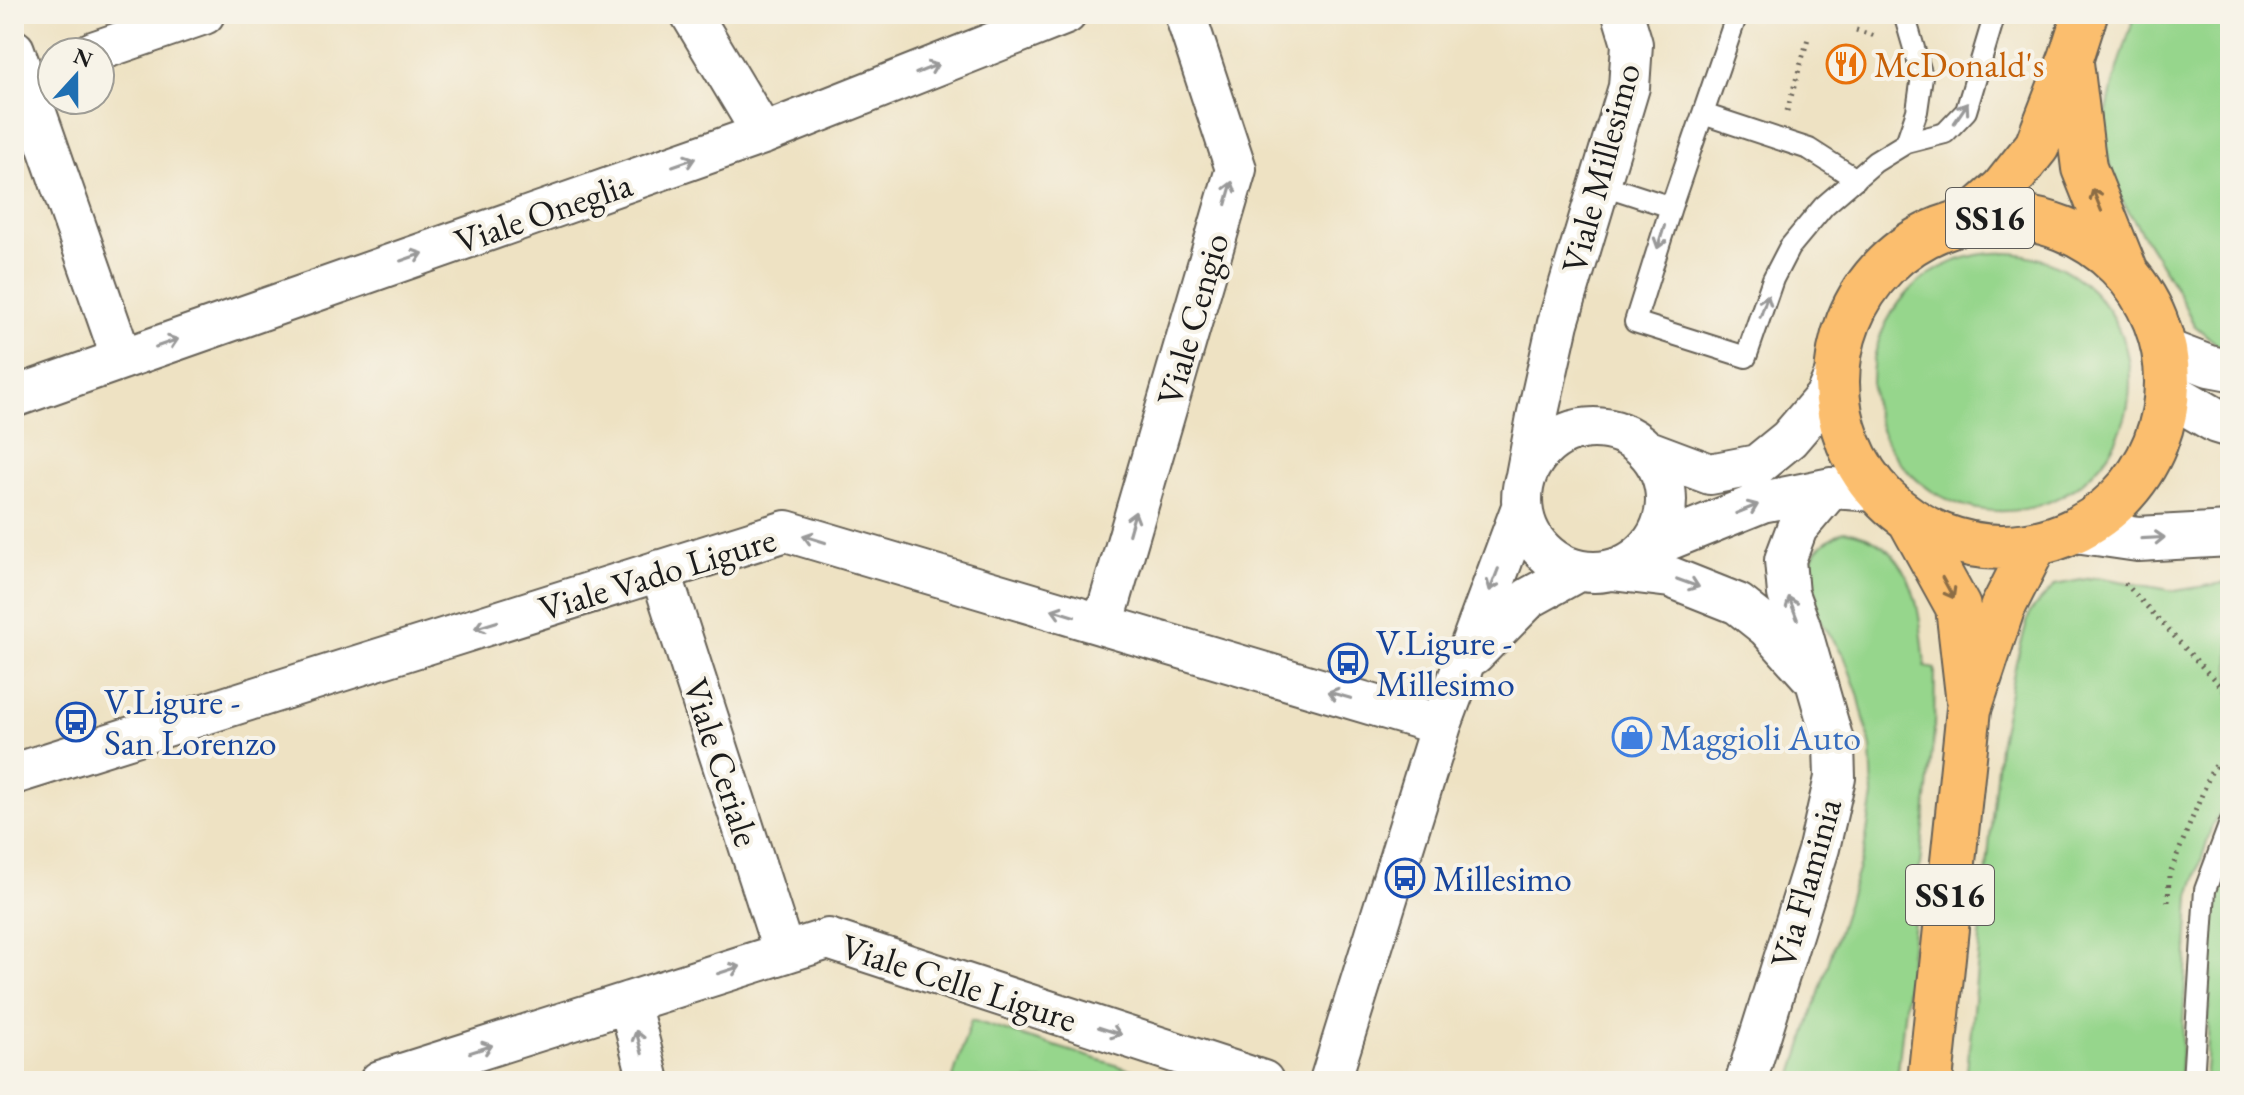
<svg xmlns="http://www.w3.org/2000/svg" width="2244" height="1095" viewBox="0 0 2244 1095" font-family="'EB Garamond',serif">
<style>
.green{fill:#96d68c;stroke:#597954;stroke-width:2}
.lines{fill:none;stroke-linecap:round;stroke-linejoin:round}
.service-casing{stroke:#666156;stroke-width:24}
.minor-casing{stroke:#666156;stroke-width:44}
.tertiary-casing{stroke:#666156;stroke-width:48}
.primary-casing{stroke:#666156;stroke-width:48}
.path{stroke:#666156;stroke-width:5;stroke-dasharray:2 6;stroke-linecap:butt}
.service{stroke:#fff;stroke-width:20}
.minor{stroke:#fff;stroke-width:40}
.tertiary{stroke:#fff;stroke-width:44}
.primary{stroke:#fbbe6e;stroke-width:44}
.oneway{stroke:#999}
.oneway2{stroke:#8c6d45}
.labels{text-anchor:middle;stroke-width:8;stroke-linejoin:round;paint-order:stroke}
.shield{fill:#f7f3e8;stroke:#5e5c59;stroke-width:2}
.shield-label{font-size:34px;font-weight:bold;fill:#1c1c1c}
.food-label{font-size:36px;fill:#c56008;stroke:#f7f3e8;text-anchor:start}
.street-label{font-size:36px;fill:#1c1c1c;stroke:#f7f3e8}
.transit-label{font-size:36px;fill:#164399;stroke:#f7f3e8;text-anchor:start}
.shop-label{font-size:36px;fill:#366cbe;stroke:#f7f3e8;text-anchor:start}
</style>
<rect width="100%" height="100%" fill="#f7f3e8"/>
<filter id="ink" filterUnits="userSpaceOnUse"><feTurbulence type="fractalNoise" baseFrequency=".0125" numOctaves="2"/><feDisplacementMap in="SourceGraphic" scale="16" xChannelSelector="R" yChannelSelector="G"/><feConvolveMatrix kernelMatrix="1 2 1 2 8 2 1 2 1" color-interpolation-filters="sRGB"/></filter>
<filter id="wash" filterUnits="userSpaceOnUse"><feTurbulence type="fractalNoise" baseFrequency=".006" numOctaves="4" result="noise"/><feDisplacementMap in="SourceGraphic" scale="32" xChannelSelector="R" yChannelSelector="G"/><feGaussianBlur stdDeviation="1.8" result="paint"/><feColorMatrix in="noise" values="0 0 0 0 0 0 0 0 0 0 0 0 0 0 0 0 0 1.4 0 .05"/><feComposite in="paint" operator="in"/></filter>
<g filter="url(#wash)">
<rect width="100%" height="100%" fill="#eee2c3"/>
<!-- green -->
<path class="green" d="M2135,14H2230V355L2194,325L2178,292L2116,191L2102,134L2113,84Z
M1872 382a129 129 0 1 1 258 0a129 129 0 1 1-258 0Z
M1844,531C1915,541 1920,609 1925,667L1935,669L1934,733L1897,1081H1791L1864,851L1873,796L1871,748L1858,694L1844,656L1809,603L1818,596C1815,590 1810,583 1810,577C1806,552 1826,540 1844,531Z
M2097,577L2175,591L2230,582V797L2212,826L2190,896L2180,1081H1966L1999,746L2016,662L2030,612L2055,585Z
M2230,857V1081H2205C2213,1005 2204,930 2230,857Z
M971,1020L1167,1081H952Z"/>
</g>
<g filter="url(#ink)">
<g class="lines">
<!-- service casing -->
<g class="service-casing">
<path id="service" d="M1904,14L1922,76L1917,111L1906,143
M1703,114L1809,149L1856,179
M1600,184L1671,207L1635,322L1746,357L1773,279L1789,248L1824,206L1875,162L1906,143L1945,133L1966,111L1995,14
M1671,207L1737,14
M2193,1081L2205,890L2230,823"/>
</g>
<!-- minor casing -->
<g class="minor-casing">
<path id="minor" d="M691,14L763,134
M14,50L122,359
M93,52L204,14
M2164,349L2209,366L2230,370
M14,397L763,134L1066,14
M1522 500a72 72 0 1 1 144 0a72 72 0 1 1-144 0Z
M1646,450L1710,474L1757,465L1789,439L1825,397L1836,372
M1526,476L1537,417L1558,323L1629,87L1632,44L1623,14
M1648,548L1762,502L1831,488L1877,491
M660,570L784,953
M1612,570L1670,577L1738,604L1767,627L1809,674
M1103,625L1236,169L1185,14
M1474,654L1529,598L1578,571
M14,774L786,531L1441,725
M629,1002L649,1081
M380,1081L828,939L1263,1081
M1330,1081L1441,725L1522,507
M1746,1081L1819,848L1835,778L1834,744L1800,626L1788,594L1785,560L1797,528L1831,488"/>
</g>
<!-- tertiary casing -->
<g class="tertiary-casing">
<path id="tertiary" d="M2167,392L2217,421L2230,425
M2076,530L2138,539L2230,534"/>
</g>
<!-- primary casing -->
<g class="primary-casing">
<path id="primary" d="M2071,63L2084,168L2125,270
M1837 382a165 165 0 1 1 330 0a165 165 0 1 1-330 0Z
M1968,220L2003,189L2037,146L2071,58L2085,14
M1910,520L1958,607L1968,695
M1930,1081L1969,709L2002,609L2035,544"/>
</g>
<!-- path -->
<path class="path" d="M1856,30L1878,37
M1787,111L1809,35
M2125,583L2230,697
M2168,902L2169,875L2212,770L2230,750"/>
<!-- service -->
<use href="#service" class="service"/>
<!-- minor -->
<use href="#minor" class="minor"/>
<!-- tertiary -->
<use href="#tertiary" class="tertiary"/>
<!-- primary -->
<use href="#primary" class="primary"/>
</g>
<!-- one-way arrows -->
<defs><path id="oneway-shaft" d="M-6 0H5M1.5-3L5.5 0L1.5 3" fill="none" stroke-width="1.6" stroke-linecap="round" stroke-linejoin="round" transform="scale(2)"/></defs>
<g class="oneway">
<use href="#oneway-shaft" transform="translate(927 69) rotate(-22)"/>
<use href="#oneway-shaft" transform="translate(1961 113) rotate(-56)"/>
<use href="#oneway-shaft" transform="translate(684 162) rotate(-19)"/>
<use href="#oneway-shaft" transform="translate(1229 193) rotate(-74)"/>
<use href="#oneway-shaft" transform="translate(1661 237) rotate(107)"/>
<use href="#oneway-shaft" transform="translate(412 257) rotate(-19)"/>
<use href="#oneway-shaft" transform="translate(1764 306) rotate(-71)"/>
<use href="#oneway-shaft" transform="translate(167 343) rotate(-19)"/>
<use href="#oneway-shaft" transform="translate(1747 509) rotate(-22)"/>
<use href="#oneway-shaft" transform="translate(1132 523) rotate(-74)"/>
<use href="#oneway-shaft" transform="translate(2153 538) rotate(-3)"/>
<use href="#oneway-shaft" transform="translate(814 539) rotate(-163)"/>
<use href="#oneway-shaft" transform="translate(1494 580) rotate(111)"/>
<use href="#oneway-shaft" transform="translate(1688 583) rotate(20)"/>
<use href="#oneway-shaft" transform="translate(1793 608) rotate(-111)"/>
<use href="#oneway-shaft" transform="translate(1063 613) rotate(-163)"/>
<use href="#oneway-shaft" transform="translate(486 625) rotate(163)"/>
<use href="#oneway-shaft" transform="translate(1339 695) rotate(-164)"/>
<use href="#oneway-shaft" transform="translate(729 970) rotate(-18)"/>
<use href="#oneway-shaft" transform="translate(1110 1031) rotate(18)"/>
<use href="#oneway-shaft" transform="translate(639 1042) rotate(-105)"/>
<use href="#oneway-shaft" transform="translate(481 1049) rotate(-18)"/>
</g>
<g class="oneway2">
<use href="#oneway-shaft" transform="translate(2097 200) rotate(-112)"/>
<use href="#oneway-shaft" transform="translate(1948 588) rotate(61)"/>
</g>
</g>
<!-- icons -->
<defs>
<g id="restaurant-ring" transform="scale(2)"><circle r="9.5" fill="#f7f3e8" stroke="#e8710a" stroke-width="1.5"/><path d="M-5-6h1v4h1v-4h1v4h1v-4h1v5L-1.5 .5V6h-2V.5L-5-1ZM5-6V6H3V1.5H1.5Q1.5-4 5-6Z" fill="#e8710a"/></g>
<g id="bus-ring" transform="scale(2)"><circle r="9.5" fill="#f7f3e8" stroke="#1a4fb4" stroke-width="1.5"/><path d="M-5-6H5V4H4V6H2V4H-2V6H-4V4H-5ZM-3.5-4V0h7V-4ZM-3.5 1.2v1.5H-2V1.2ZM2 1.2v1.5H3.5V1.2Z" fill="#1a4fb4"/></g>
<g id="shop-ring" transform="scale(2)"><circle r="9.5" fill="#f7f3e8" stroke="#3f7fe0" stroke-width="1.5"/><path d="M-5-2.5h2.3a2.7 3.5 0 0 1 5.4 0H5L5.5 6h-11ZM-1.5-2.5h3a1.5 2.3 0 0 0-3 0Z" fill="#3f7fe0"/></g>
</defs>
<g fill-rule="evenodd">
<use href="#restaurant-ring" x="1846" y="64"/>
<use href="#bus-ring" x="1348" y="663"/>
<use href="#bus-ring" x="76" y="722"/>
<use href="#shop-ring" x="1632" y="737"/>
<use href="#bus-ring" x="1405" y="878"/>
</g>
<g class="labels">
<!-- shield labels -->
<g class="shield">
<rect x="1946" y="188" width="88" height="60" rx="6"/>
<rect x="1906" y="865" width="88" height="60" rx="6"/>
</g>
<g class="shield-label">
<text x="1990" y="230">SS16</text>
<text x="1950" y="907">SS16</text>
</g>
<!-- food labels -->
<g class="food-label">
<text x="1874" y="77">McDonald's</text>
</g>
<!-- street labels -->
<g class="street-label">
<text transform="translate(1600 168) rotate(-75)" y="13">Viale Millesimo</text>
<text transform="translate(543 212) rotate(-19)" y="13">Viale Oneglia</text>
<text transform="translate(1192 319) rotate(-74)" y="13">Viale Cengio</text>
<text transform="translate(657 573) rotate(-17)" y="13">Viale Vado Ligure</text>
<text transform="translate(722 762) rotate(72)" y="13">Viale Ceriale</text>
<text transform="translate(1805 883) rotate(-74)" y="13">Via Flaminia</text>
<text transform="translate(959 982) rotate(18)" y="13">Viale Celle Ligure</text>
</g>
<!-- transit labels -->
<g class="transit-label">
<text x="1376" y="655">V.Ligure -<tspan x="1376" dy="41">Millesimo</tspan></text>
<text x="104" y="714">V.Ligure -<tspan x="104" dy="41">San Lorenzo</tspan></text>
<text x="1433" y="891">Millesimo</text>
</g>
<!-- shop labels -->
<g class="shop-label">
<text x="1660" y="750">Maggioli Auto</text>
</g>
</g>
<!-- margin -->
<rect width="2244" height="1095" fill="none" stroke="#f7f3e8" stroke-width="48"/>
<!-- north arrow -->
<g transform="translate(76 76) rotate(21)"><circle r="38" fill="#f7f3e8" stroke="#9f9d96" stroke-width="2"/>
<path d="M0-6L14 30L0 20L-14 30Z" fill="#1f6fb2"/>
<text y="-12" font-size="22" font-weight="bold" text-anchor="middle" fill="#1c1c1c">N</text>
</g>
</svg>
